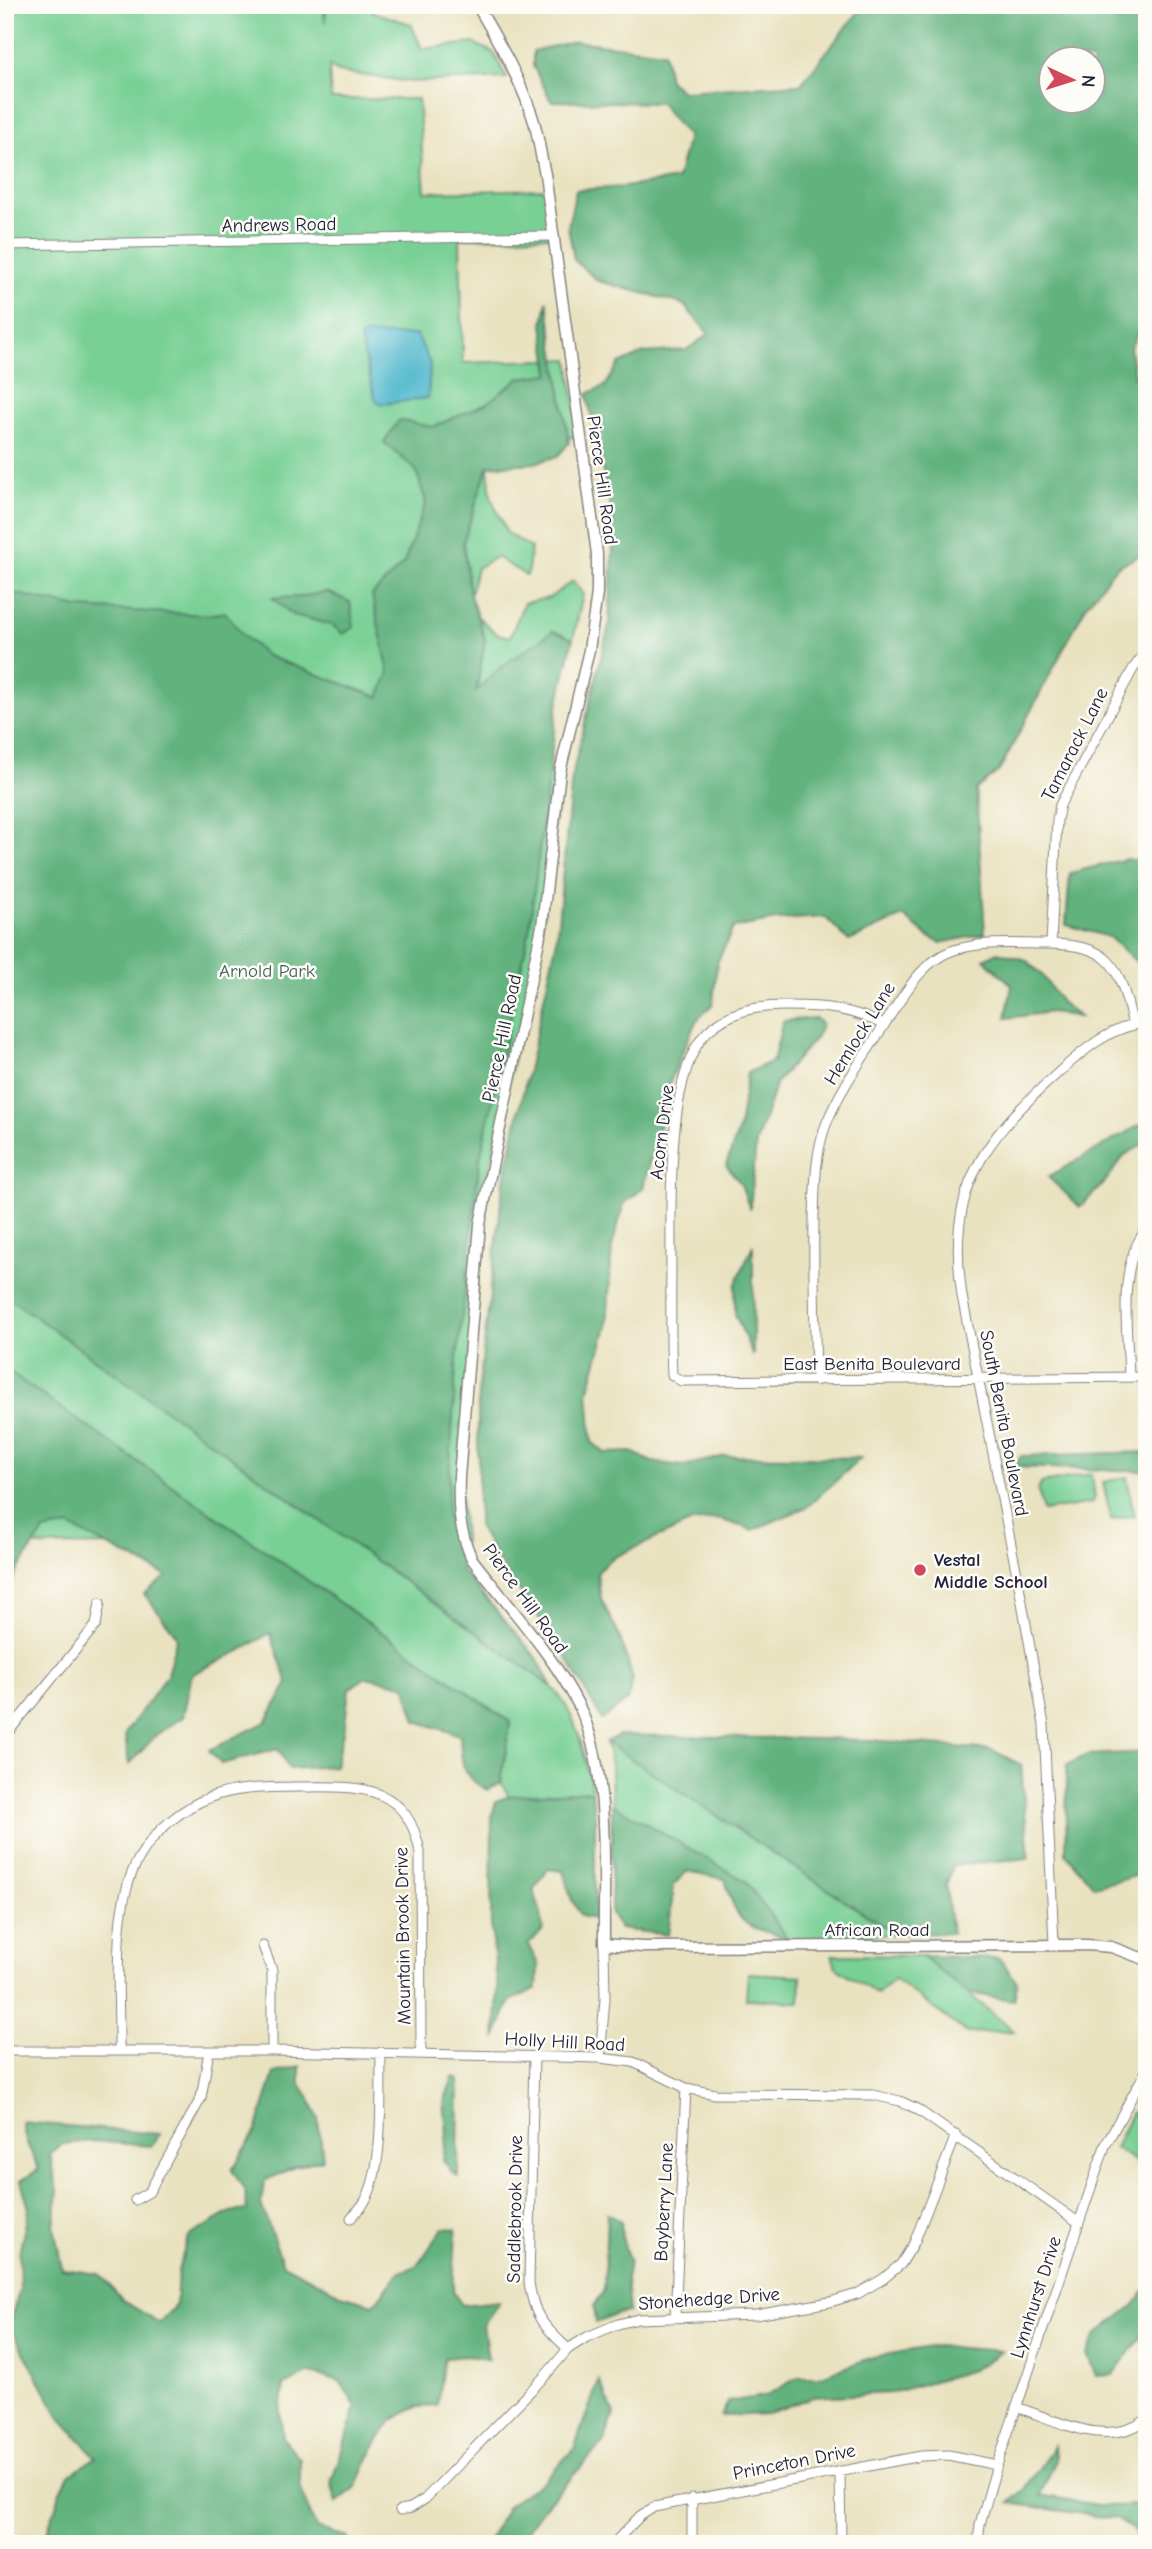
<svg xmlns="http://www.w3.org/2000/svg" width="1152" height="2549" viewBox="0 0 1152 2549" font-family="'Comic Neue',sans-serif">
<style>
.green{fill:#79d095;stroke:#4e7968;stroke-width:2}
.forest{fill:#62b27e;stroke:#426a5c;stroke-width:2;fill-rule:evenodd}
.water{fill:#4fb8cd;stroke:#386d84;stroke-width:2}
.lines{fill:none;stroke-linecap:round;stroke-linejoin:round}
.minor-casing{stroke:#86827e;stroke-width:11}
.tertiary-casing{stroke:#86827e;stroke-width:13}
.minor{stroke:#fff;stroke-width:9}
.tertiary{stroke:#fff;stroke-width:10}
.poi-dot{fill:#d1495b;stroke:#fdfcf7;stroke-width:2.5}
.labels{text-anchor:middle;stroke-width:5;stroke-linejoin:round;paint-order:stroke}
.street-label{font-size:19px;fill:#22223b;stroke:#fdfcf7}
.park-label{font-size:19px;fill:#405f5a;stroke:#fdfcf7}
.poi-label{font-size:19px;font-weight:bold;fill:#22223b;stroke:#fdfcf7;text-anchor:start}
</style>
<rect width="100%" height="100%" fill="#fdfcf7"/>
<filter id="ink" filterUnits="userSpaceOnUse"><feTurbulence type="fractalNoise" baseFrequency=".0143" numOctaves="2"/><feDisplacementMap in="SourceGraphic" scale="14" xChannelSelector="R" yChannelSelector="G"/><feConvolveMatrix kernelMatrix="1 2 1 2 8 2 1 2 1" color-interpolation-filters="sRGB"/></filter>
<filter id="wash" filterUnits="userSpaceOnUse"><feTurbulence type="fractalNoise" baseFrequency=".00686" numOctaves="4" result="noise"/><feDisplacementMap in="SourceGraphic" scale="28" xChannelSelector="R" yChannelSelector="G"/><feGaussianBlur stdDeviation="1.57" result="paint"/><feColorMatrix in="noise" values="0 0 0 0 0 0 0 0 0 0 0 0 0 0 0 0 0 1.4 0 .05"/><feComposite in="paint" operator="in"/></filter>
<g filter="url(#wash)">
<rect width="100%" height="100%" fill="#e9e2c0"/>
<!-- green -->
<path class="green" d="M5,5H11L5,111Z
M12,5H323L325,23L326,5H370L373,12L411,24L422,49L473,43L493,52L507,78L412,82L338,72L329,66L331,99H418L425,192L546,189L552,236L460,238L463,363L569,359L579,437L448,446L421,756L560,772L542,926L486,1187L459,1477L464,1542L353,1544L552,1687C578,1715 584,1754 592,1791L509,1796L501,1783L510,1722L255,1544L5,1546L11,1374L5,1369V1295L13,1300L5,1079V234Z
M488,466L491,498L507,533L531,548L527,576L496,557L477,568L470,595L463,542Z
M573,581L583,594L573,639L553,631L476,692L485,640L478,617L497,634L510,637L524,603L549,598Z
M1091,1474L1095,1497L1091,1503L1043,1511L1038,1490L1042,1483Z
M1127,1477L1134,1515L1111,1520L1103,1482Z
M606,1742L895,1934L788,1939L745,1881L612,1804L611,1765Z
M832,1955L922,1956L1014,2031L967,2033L894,1979L877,1994L836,1967Z
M748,1973L801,1976L800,2002L746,1999Z
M1132,2112L1147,2123V2169L1115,2148Z"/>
<!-- forest -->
<path class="forest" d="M864,5H1147V317L1130,348L1134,376L1147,383V555L1142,554L1116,567L1086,606L999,771L976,789L985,934L940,943L927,936L903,916L849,941L825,917L776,920L733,928L717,963L713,1004L696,1021L672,1077L643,1188L624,1204L612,1246L607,1327L588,1392L592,1442L605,1453L632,1452L652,1462L683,1466L725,1456L861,1458L807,1507L753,1530L719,1519L692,1522L610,1559L597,1573L601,1599L620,1637L633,1679L627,1701L602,1720L561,1648L498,1561L478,1526V1394L504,1179L556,944L572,776L609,625L614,526L587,394L605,386L619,364L644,353L686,350L709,334L683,304L598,281L574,260L568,226L576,190L624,187L677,179L688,137L660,103L551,101L533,66V51L575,41L664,52L669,80L682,91L801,84ZM1050,60H1092V102H1050Z
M547,301L569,443L558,456L535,463L488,466L463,542L470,595L485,640L476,691L501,667L553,631L573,639L557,709L529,932L480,1158L456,1368L447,1514L462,1571L537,1658L552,1687L5,1295V591L79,608L209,615L225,612L243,635L267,656L379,697L389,673L372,595L404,563L426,502L416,470L384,442L399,420L433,427L487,403L519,378L550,374L543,324Z
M327,592L350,602L354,627L343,634L332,625L293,615L272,598L299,597Z
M1126,859L1147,862V959L1140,965L1109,937L1066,925L1070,873Z
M998,952L1026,960L1041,974L1061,1002L1079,1017L1051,1012L1006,1018L1012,985L984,959Z
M815,1018L821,1024L817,1036L776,1083L756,1143L750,1210L741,1184L726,1165L739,1129L747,1073L773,1061L783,1021Z
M1147,1121V1142L1125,1155L1104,1183L1080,1207L1048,1177Z
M753,1245V1356L735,1314V1286Z
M5,1369L510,1722L501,1783L487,1790C459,1776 462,1762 460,1735L416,1721L405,1685L366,1677L349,1689L345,1724L335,1766L289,1769L278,1749L221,1764L209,1750L266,1722L288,1683L270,1633L240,1651L192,1674L183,1717L156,1735L129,1765L125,1734L167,1675L177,1636L144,1594L167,1576L69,1526L44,1531L19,1568L5,1595Z
M1147,1452V1471L1015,1467L1021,1456Z
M619,1735L870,1740L992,1750L1021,1765L1029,1858L954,1865L946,1885L952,1933L895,1934L606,1742Z
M1147,1752V1871L1125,1879L1094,1886L1066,1854L1067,1765L1087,1755Z
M592,1791L595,1821V1919L581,1916L572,1900L563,1871L548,1869L533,1890L541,1913L543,1930L528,1945L538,1964L537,1988L510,2001L495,2039L498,1991L491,1924L492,1817L496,1801L509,1796Z
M612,1804L745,1881L788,1939C743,1924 738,1928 725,1879L687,1871L674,1885L668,1935L620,1929L611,1913Z
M922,1956L999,1958L1017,1982L1014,2000L967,1993Z
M300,2066V2084L311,2101L318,2119L323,2159L296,2166L264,2181L261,2205L283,2264L344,2296L374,2304L400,2272L417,2266L443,2228L456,2229L453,2292L462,2305L500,2301L483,2325L488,2359L467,2356L444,2358L437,2406L417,2407L392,2420L373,2449L356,2487L337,2502L331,2483L356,2407L340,2381L310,2373L284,2385L280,2411L283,2438L300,2459V2487L316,2528L348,2537L344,2544H43L61,2491L69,2475L96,2457L59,2416L9,2325L20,2289L19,2253L29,2209L21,2181L39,2169L26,2141L22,2122L160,2134L151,2146L93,2141L62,2144L50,2154L58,2191L54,2227L62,2269L100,2274L122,2300L160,2323L176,2304L178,2271L188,2237L231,2212L247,2210L245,2191L232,2170L256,2131L274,2073Z
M453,2077L459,2078L458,2176L452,2173L443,2160L447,2133L444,2102Z
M607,2213L621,2221L622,2238L629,2260L626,2280L629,2312L617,2314L596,2323L594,2306L604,2290Z
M1147,2288V2330L1113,2375L1096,2376L1087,2354L1096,2335L1133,2306Z
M936,2346L1002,2351L972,2370L891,2393L812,2397L767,2414L721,2416L728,2402L765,2396L799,2377H819L873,2357Z
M599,2380L614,2414L604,2442L544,2507L517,2544H487L507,2506L543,2481L574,2449Z
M1054,2446L1055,2462L1040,2495L1103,2506L1143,2505L1147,2502V2544H1139L1133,2529L1116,2519L1009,2503L1025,2489Z"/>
<!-- water -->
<path class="water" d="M365,335H417L430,364L428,398L382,404L376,401L360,339Z"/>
</g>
<g filter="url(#ink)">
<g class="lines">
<!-- minor casing -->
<g class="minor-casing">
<path id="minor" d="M5,245L552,236
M1051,944L1057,820L1060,805L1133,669L1147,650
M884,1025C849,1008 825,1006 787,1006C757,1006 731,1010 708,1031C667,1070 671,1198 671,1252C671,1293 670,1334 672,1375L681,1381L1147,1377
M1129,1377C1128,1333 1116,1265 1147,1229
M816,1381C815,1326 813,1272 814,1217C815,1186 815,1151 827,1122C841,1087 866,1054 886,1022C904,995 921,961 954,950C983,941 1015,944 1044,944C1113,944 1118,964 1133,1025
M5,1736L96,1625L100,1603
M1054,1944L1044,1725L1018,1580L962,1296C946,1188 982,1141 1059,1072C1084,1050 1112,1025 1147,1023
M263,1946L272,1970V2051
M5,2051H272L600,2058L633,2062L686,2088L715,2094L873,2095L900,2101L917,2109L1078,2222
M119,2051C120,1994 110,1908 139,1858C155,1830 182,1808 211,1797C238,1787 267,1788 295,1787C353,1787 407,1780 420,1852L421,2053
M534,2056L529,2282C534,2318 543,2325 568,2349
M600,2058L605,1999L604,1944
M135,2200L149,2192L201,2098L209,2051
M351,2218C356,2212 362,2207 365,2201C385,2166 380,2092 381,2052
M675,2318L686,2088
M1016,2407C1057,2420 1108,2450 1147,2419
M840,2471L841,2544
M692,2498V2544
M400,2510L411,2508L425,2499L545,2376L568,2349L587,2337L618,2324L638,2319L756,2315L830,2302L857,2294L883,2279L901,2264L914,2243L956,2135
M613,2544L640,2516L654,2507L921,2456L948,2455L997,2465
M978,2544L980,2524L997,2465L1105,2146L1147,2069"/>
</g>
<!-- tertiary casing -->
<g class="tertiary-casing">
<path id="tertiary" d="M477,5C499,43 523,83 535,125C539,141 541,158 545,174L597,554V593L589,650L560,772L542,926L480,1224L459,1477C458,1509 459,1530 472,1559C508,1606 552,1653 579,1706C611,1773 603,1872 604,1944L643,1947L1087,1945L1111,1947L1147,1960"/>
</g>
<!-- minor -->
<use href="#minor" class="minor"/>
<!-- tertiary -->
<use href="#tertiary" class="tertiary"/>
</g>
</g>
<!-- markers -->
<circle class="poi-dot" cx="920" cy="1570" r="7"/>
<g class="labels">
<!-- street labels -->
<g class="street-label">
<text transform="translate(279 224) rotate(-1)" y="7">Andrews Road</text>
<text transform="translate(603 480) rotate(82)" y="7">Pierce Hill Road</text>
<text transform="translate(1074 744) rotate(-63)" y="7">Tamarack Lane</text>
<text transform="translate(859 1033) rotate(-58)" y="7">Hemlock Lane</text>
<text transform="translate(501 1038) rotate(-78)" y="7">Pierce Hill Road</text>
<text transform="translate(661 1132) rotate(-83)" y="7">Acorn Drive</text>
<text x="872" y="1370">East Benita Boulevard</text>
<text transform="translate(1005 1423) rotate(79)" y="7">South Benita Boulevard</text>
<text transform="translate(526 1598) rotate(54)" y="7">Pierce Hill Road</text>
<text x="877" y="1936">African Road</text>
<text transform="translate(402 1936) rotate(-91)" y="7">Mountain Brook Drive</text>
<text transform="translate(565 2041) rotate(3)" y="7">Holly Hill Road</text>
<text transform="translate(663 2202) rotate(-87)" y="7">Bayberry Lane</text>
<text transform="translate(514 2209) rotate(-89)" y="7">Saddlebrook Drive</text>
<text transform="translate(1035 2297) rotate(-72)" y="7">Lynnhurst Drive</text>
<text transform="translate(709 2298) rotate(-4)" y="7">Stonehedge Drive</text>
<text transform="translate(794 2461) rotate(-11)" y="7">Princeton Drive</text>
</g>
<!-- park labels -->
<g class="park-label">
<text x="267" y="977">Arnold Park</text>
</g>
<!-- poi labels -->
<g class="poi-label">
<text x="934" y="1566">Vestal<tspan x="934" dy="22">Middle School</tspan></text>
</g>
</g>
<!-- margin -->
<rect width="1152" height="2549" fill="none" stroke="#fdfcf7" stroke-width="28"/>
<!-- north arrow -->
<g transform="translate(1072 80) rotate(94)"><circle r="33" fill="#fdfcf7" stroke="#a5a5ac" stroke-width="2"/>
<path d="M0-5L12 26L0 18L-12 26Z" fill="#d1495b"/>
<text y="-10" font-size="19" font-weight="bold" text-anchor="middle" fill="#22223b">N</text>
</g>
</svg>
